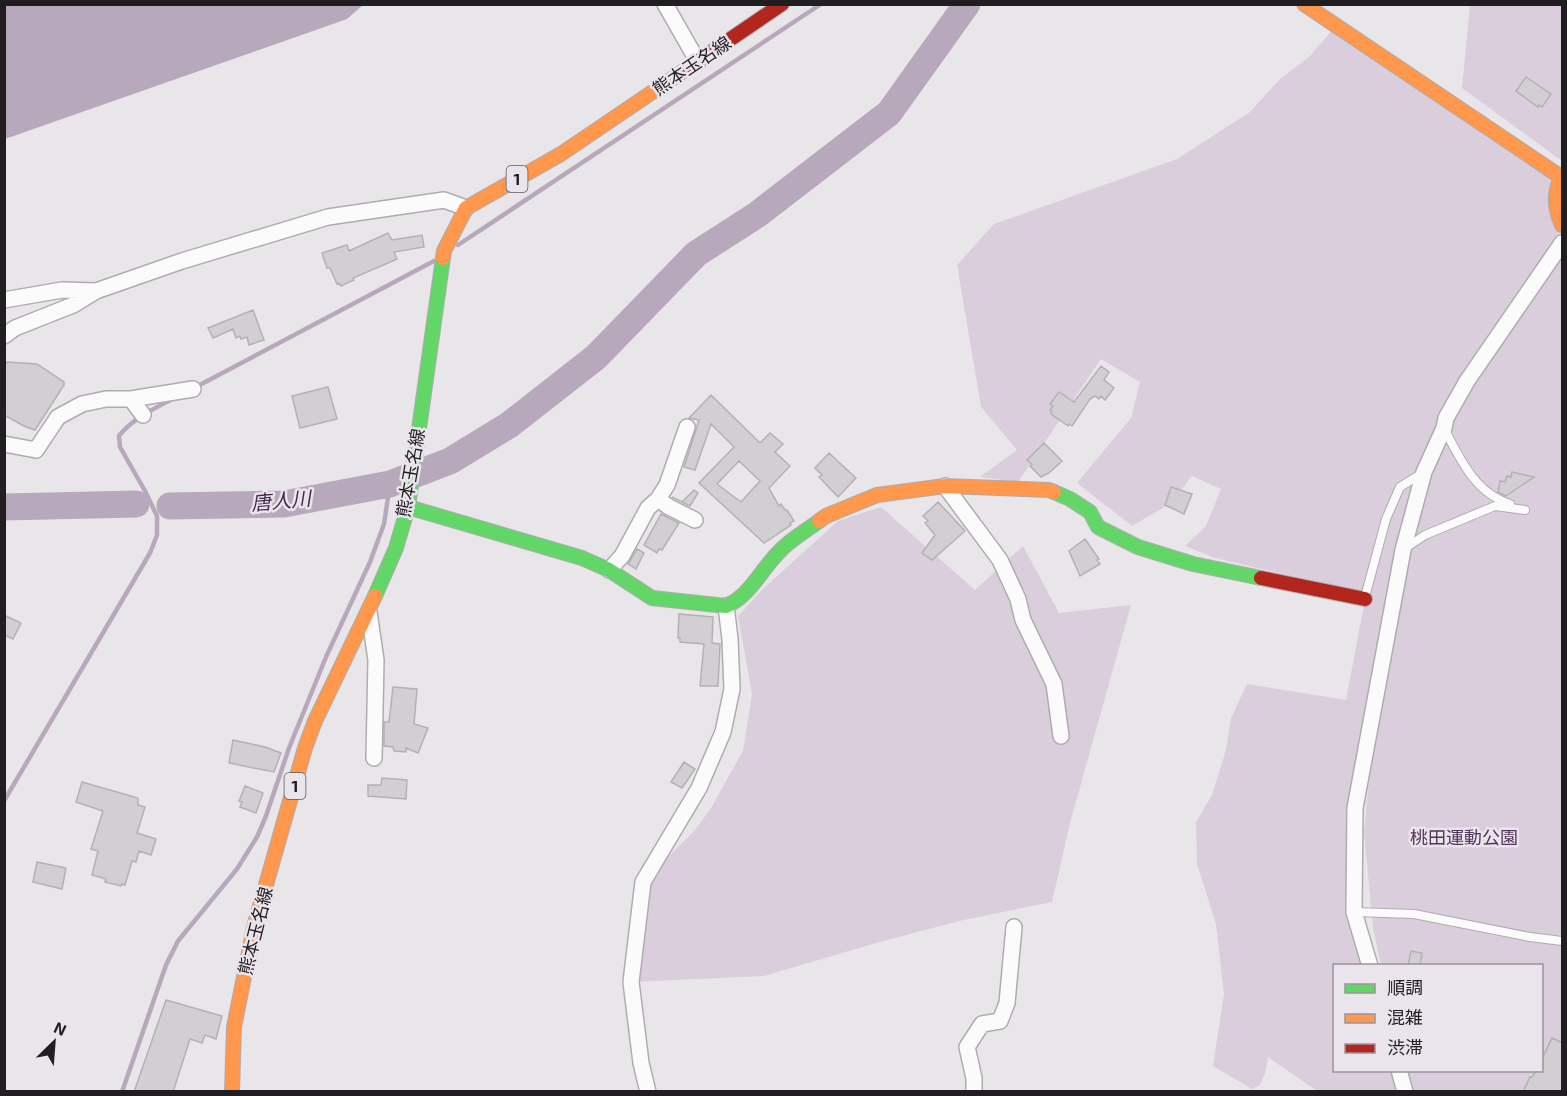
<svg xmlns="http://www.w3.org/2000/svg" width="1567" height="1096" viewBox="0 0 1567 1096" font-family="'Exo 2','Noto Sans JP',sans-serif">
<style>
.green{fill:#dacedd}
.water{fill:#b7a8bb}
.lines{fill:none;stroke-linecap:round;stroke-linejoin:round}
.stream{stroke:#b7a8bb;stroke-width:4.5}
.river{stroke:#b7a8bb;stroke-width:27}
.building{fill:#d1cfd2;stroke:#b3b1b4;stroke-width:1.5;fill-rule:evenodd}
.lane-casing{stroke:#afacb0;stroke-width:10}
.street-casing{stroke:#afacb0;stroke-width:18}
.fast-casing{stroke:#afacb0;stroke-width:16}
.slow-casing{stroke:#afacb0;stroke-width:16}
.jam-casing{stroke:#afacb0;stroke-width:16}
.lane{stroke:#fcfbfc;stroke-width:8}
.street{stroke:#fcfbfc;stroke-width:15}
.fast{stroke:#63d668;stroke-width:14}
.slow{stroke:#ff974d;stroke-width:14}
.jam{stroke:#b3261e;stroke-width:14}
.labels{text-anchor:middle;stroke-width:5;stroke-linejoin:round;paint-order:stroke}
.shield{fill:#eae4ec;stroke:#5d595d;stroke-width:1.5}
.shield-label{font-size:16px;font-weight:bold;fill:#201e20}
.street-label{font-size:18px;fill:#201e20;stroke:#eae4ec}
.park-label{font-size:18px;fill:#53345a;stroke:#eae4ec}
.water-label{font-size:20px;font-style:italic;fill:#47284e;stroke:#eae4ec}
</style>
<rect width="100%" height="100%" fill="#e9e6ea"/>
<!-- green -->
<path class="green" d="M1470,5H1562V161L1462,88Z
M1336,26L1556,173L1562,229V1091H1413L1407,1071L1542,1070V966L1381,965L1373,928L1364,832L1376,705H1374L1354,879L1369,965L1334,966V1070L1397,1071L1405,1091H1317L1268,1057L1266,1071L1260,1085L1252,1089L1213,1066L1224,994L1216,924L1197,864L1196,822L1212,795L1226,750L1231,718L1247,684L1346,700L1366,594L1215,558L1185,546L1206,526L1221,489L1192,476L1171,503L1132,526L1077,483L1131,418L1140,382L1101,359L1018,482L980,477L1017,450L981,407L957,265L994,224L1177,159L1250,112L1281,78L1309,57Z
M881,507L975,590L1023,546L1059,613L1131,605L1070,823L1052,902L959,921L876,943L764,976L631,982L643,882L695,830L711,808L743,751L752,694L738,616L765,587L838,521Z"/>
<!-- water -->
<path class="water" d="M5,4H363V5L347,19L5,139Z"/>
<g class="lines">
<!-- stream -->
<path class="stream" d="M458,245L821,4
M194,388L434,261
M4,801L150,553L157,535V516L145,491L120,447L119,436C133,418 154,409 174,398
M122,1092L166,965L178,941L237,869L257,837L266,816L289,748L326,657L370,562L384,524L390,484"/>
<!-- river -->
<path class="river" d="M170,506L284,504L390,484L450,461L509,425L596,357L696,254L758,214L889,113L967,4
M4,507L136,504"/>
</g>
<!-- building -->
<path class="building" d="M1526,77L1551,94L1542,107L1539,105L1538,107L1516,91Z
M388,233L392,240L422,235L424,247L394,252L397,259L353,278L354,280L341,286L339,283L337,284L330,268H327L322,253L347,245L349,251Z
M253,310L264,340L249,345L247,337L241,339L240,336L236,338L233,329L213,338L208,328Z
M7,362L37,364L64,382V385L35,430L24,426L4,415V366Z
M1101,366L1109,372L1104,380L1114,388L1105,400L1101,396L1099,399L1095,396L1090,399L1072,426L1069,424L1068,426L1051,414L1052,412L1050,410L1053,406L1050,404L1059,392L1074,402Z
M328,387L337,419L300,428L292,396Z
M711,395L760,443L770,433L783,444L775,452L790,466L769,488L779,506L781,504L785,510H787L794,521L790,523L791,525L764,543L699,483L734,447L711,424L695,470L684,467L699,420L689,418ZM739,461L760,481L741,502L717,484Z
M1044,443L1062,461L1049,473L1041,477L1030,466L1032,464L1027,460Z
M829,453L856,478L838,497L819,477L822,475L815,468Z
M1512,472L1534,477L1506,496L1498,492L1500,481L1505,482L1507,476L1511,477Z
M1171,487L1192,494L1184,514L1165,505Z
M694,490L698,493L690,506L672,497L682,502Z
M938,502L965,531L932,560L922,553L935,535L925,523L928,521L923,516Z
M661,514L679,523L662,550L659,549L657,553L644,545Z
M1085,539L1099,559L1097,560L1100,564L1080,576L1069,551Z
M637,549L644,553L636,569L628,564Z
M679,614L713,617L712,643L720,644L718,686H700L704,644L680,642V638H678Z
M4,615L21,623L13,639L4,635Z
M393,687L417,689L414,724L428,728L418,753L406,748V752L394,751L393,747L384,746V722H389Z
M233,740L265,747L281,753L274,772L229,763Z
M684,762L695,769L682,788L671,782Z
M382,778L407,780L406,799L368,796V785H381Z
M82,782L138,798V805L145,807L137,833L156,839L151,855L139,851L136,862L132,861L125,885L122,884L121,886L105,882L106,879L92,875L98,851L91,849L103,811L76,802Z
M245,786L263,793L256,813L240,807L242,802L239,801Z
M37,862L66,868L62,889L33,882Z
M1411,951L1422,953L1420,966H1408Z
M166,1000L222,1016L216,1039L205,1035L202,1043L190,1039L173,1092H134Z
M1552,1038L1563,1043V1092H1523L1530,1077H1532L1536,1071H1542V1059Z"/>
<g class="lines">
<!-- lane casing -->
<g class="lane-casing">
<path id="lane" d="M1444,428C1460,459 1475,493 1510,504
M1404,549L1425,535L1495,506L1525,510
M1365,597L1386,519L1400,487L1421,474
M1354,912L1414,914L1530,937L1562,941"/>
</g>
<!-- street casing -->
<g class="street-casing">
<path id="street" d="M665,4L698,62
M4,300L62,290L96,291
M4,336L15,328L73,305L96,291L182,261L328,217L444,200L466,208
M131,399L143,415
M4,444L36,450L58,417L82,404L106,399H131L193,389
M945,486L1000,560L1018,599L1023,620L1054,684L1061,736
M658,499L669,507L695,520
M609,570L622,556L648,508L658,499L667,485L687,427
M369,612L376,660L374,758
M1370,966L1354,912L1355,808L1403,550L1424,472L1444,428L1446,418L1467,381L1562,243
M1399,1070L1405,1092
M648,1092L641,1063L631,982L643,882L699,788L723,732L732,689L730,639L726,606
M974,1092V1078L967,1047L982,1024L1000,1021L1007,1003L1014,927"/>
</g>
<!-- fast casing -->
<g class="fast-casing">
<path id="fast" d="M1054,492L1070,499L1090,512L1098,527L1138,547L1193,564L1261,578
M408,507L582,558L609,570L652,598L726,606C749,597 761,570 778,553C789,540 806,531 819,521
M375,596L396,548L408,507L443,258"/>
</g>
<!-- slow casing -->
<g class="slow-casing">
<path id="slow" d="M1304,4L1561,177
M1562,176C1553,193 1554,208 1562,225
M443,258L444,251L466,208L561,154L682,72
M819,521L826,516L877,495L945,486L1049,490L1054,492
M232,1092L234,1027L254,927L305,748L315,721L375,596"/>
</g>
<!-- jam casing -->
<g class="jam-casing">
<path id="jam" d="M682,72L782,4
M1261,578L1365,599"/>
</g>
<!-- lane -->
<use href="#lane" class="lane"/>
<!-- street -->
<use href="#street" class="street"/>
<!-- fast -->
<use href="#fast" class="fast"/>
<!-- slow -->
<use href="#slow" class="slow"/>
<!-- jam -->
<use href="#jam" class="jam"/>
</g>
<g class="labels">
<!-- shield labels -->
<g class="shield">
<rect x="506.5" y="166" width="21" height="26" rx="4.5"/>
<rect x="284.5" y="773" width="21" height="26" rx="4.5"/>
</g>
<g class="shield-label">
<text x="517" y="185">1</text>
<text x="295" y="792">1</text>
</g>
<!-- street labels -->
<g class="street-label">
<text transform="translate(692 66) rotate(-34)" y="6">熊本玉名線</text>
<text transform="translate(411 473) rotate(-80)" y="6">熊本玉名線</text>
<text transform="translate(256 931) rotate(-76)" y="6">熊本玉名線</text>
</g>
<!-- park labels -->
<g class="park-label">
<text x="1464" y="844">桃田運動公園</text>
</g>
<!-- water labels -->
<g class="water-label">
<text transform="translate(281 501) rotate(-5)" y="7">唐人川</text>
</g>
</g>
<!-- border -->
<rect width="1567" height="1096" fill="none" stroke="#201e20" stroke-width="12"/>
<!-- legend -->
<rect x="1333" y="964" width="210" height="108" fill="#eae4ec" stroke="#99959a" stroke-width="1.5"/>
<rect x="1345" y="984" width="30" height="9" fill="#63d668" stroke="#99959a" stroke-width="1.5"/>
<text x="1387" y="994" font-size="18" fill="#201e20">順調</text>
<rect x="1345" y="1014" width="30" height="9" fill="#ff974d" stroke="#99959a" stroke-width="1.5"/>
<text x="1387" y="1024" font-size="18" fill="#201e20">混雑</text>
<rect x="1345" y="1044" width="30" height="9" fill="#b3261e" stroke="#99959a" stroke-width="1.5"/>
<text x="1387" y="1054" font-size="18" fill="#201e20">渋滞</text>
<!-- north arrow -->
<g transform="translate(54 1042) rotate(25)" stroke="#eae4ec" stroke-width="4.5" paint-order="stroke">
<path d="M0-4.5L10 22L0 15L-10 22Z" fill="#201e20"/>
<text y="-9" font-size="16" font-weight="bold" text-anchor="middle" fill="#201e20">N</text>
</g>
</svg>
